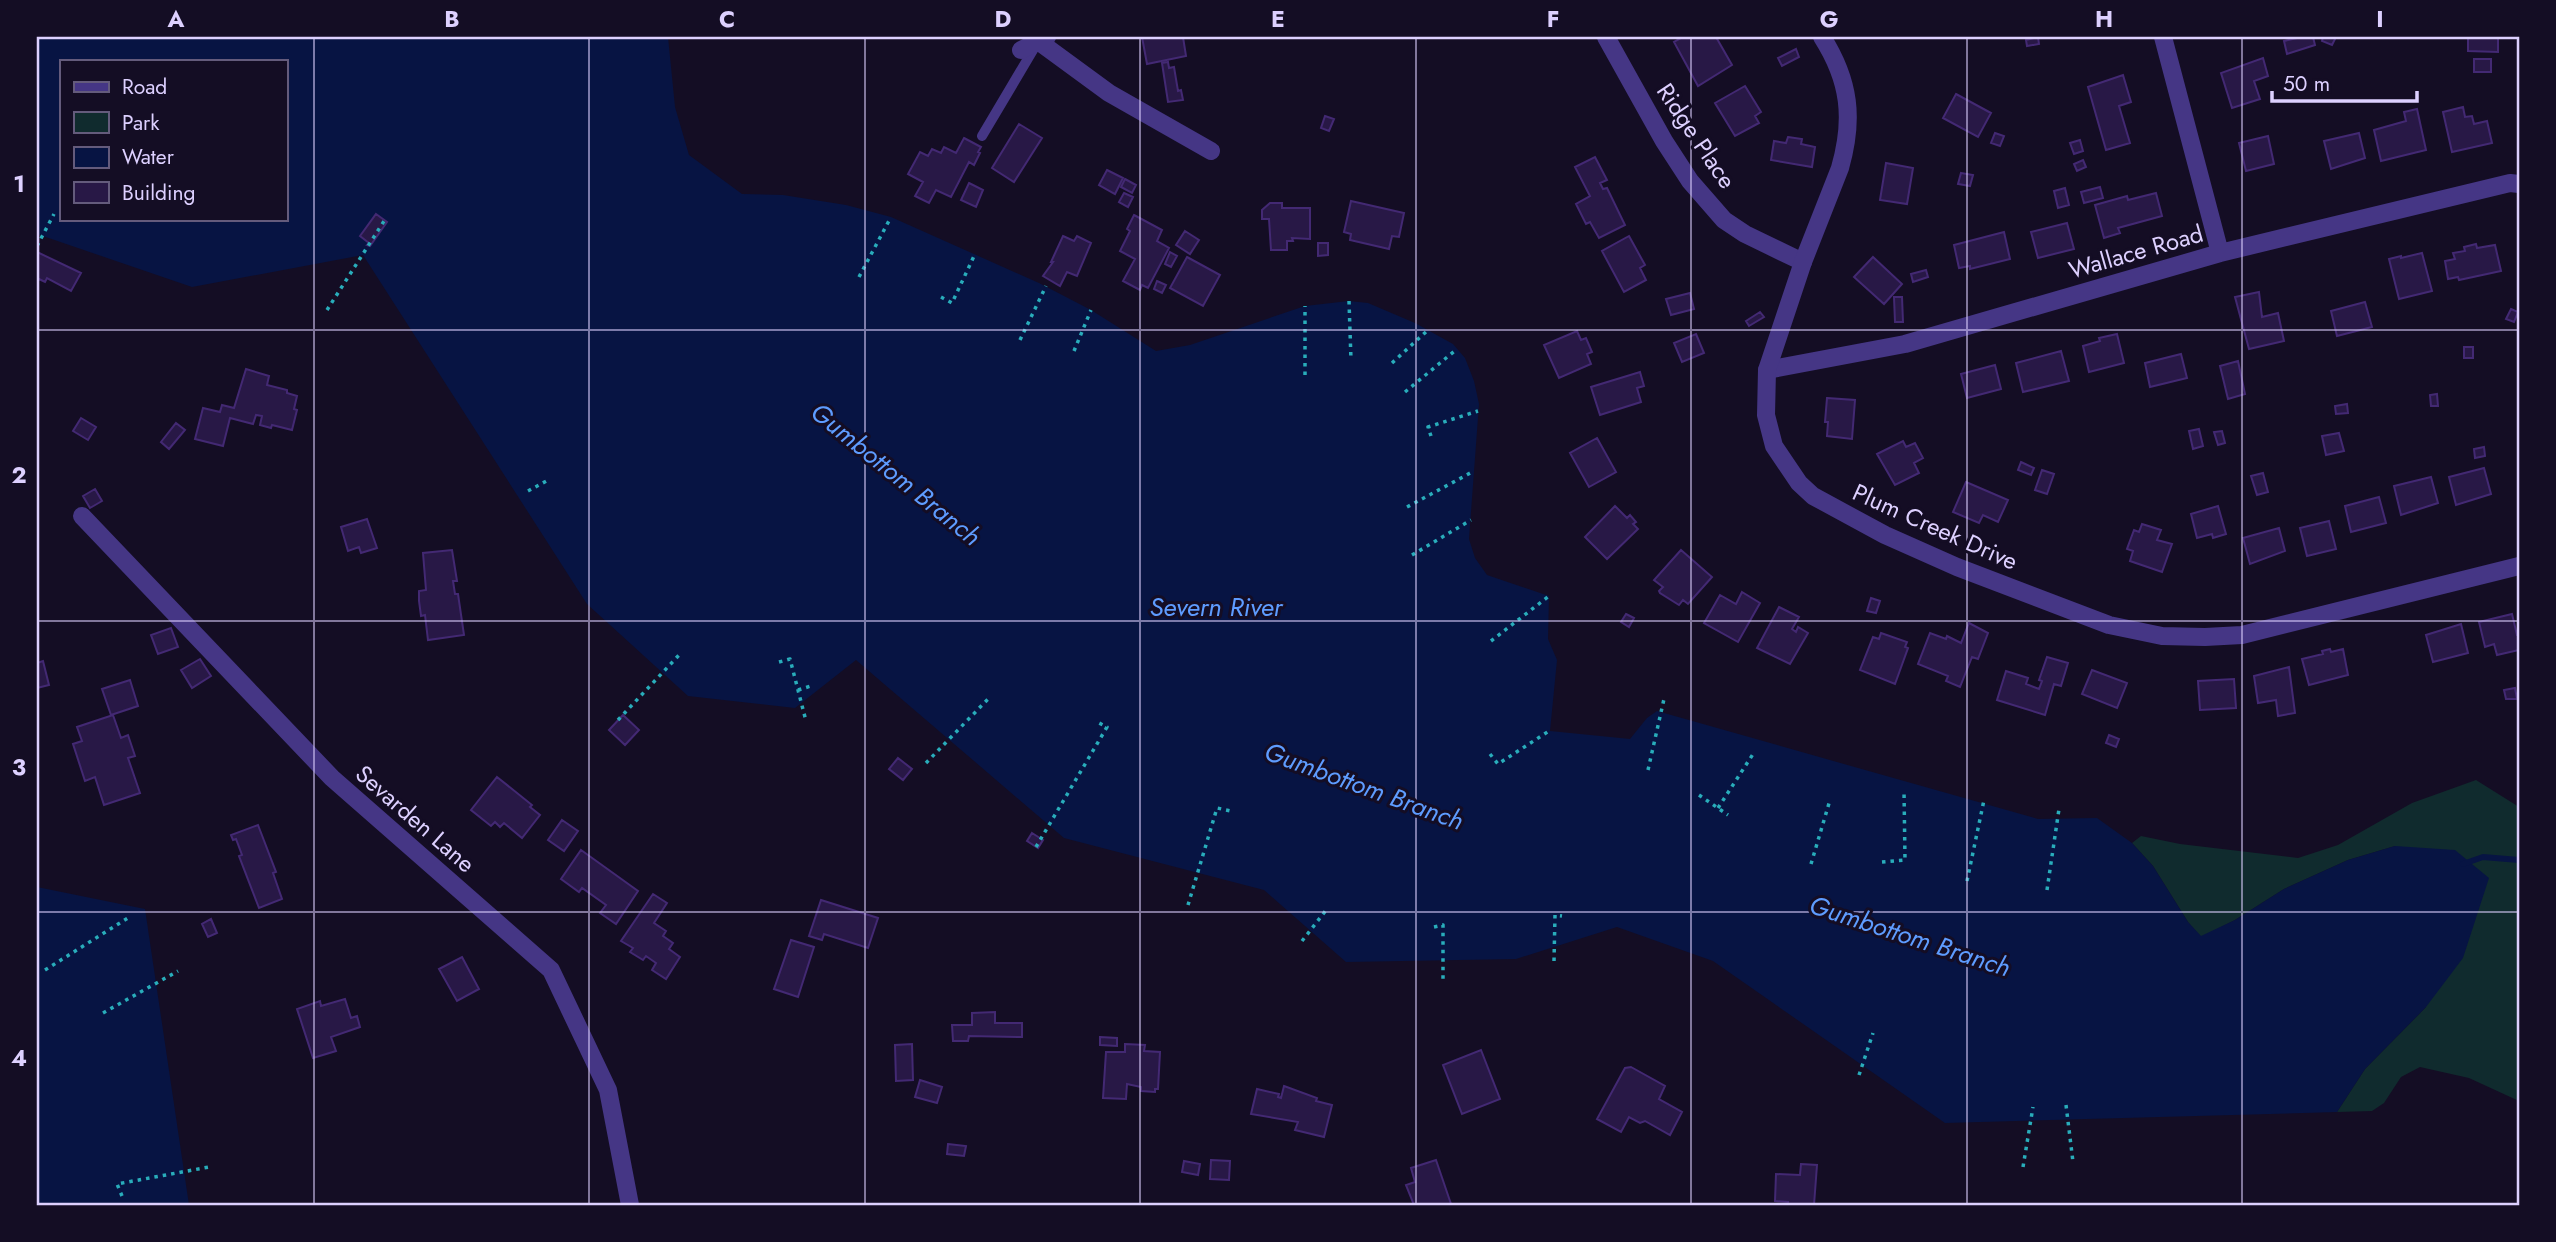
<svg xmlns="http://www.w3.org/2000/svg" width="2556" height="1242" viewBox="0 0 2556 1242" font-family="Jost,sans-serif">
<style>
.green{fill:#102b2e}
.water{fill:#071443;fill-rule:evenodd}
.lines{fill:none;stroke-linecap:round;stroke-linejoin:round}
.stream{stroke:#071443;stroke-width:6}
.building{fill:#281846;stroke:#432973;stroke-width:2}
.path{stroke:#29adbb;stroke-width:3.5;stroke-dasharray:3.5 5;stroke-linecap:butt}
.service{stroke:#453685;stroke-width:10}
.minor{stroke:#453685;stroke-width:18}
.tertiary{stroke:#453685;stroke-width:18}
.grid{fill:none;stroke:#ddd0ff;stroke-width:2;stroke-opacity:0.55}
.labels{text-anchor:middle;stroke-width:6;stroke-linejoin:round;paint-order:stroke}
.street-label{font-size:24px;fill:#ddd0ff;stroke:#140d24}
.water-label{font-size:26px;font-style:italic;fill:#5e9cff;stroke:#140d24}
.neatline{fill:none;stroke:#ddd0ff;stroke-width:2.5}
.grid-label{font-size:23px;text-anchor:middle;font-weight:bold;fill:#ddd0ff}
</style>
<rect width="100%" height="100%" fill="#140d24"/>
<!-- green -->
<path class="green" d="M2476,780L2519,807V1101L2469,1078L2420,1067L2401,1077L2384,1103L2372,1111L2337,1112L2365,1069L2426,1007L2395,846L2348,860L2284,889L2235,920L2201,937L2188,922L2153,866L2132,843L2141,836L2180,844L2298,858L2338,845L2412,803Z"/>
<!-- water -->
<path class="water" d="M37,37H668L675,107L689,155L742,194L783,195L846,205L891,217L1039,283L1091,310L1156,351L1190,345L1305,306L1349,301L1368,303L1415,323L1453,344L1465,358L1474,381L1479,404L1469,539L1475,558L1487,575L1549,596L1548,639L1557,660L1550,731L1630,739L1647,718L1657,711L2038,819L2097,818L2132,843L2153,866L2188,922L2201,936L2235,920L2284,889L2348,860L2395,846L2455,850L2489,878L2463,958L2426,1007L2365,1069L2337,1112L1945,1123L1713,961L1617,927L1516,959L1346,962L1264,890L1064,838L856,660L795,708L688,696L587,604L363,255L192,287L37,234ZM61,61H285V219H61Z
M37,887L145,909L189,1205H37Z"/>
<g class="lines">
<!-- stream -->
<path class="stream" d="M2463,864L2483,857L2519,860"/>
</g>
<!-- building -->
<path class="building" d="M1142,37H1183L1186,56L1147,64Z
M1683,37H1716L1732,65L1698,86L1674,42Z
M2038,37L2039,44L2027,46L2026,40Z
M2302,37H2313L2315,45L2287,54L2284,41Z
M2323,37H2336L2332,45L2322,41Z
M2468,37H2498V52L2468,51Z
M1796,49L1799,57L1782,66L1778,58Z
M2263,58L2268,76L2254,81L2260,99L2232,108L2221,73Z
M2474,59H2491V72H2474Z
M1168,62L1169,68L1174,67L1178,91L1181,90L1183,100L1168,102L1162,63Z
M2123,75L2131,102L2119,106L2130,143L2106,150L2088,87Z
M1745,86L1761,112L1755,116L1759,123L1735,136L1715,103Z
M1956,94L1991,113L1978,137L1943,118Z
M2463,107L2465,117L2472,116L2474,124L2487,121L2492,143L2452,152L2443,112Z
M2417,109L2426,150L2381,161L2374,130L2406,121L2404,112Z
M1325,116L1334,119L1329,131L1321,128Z
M1019,124L1042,138L1014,182L992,168Z
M1995,133L2004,136L2000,146L1991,143Z
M2359,133L2365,158L2331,169L2324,141Z
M2268,136L2274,164L2246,171L2239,143Z
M1788,137L1802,139L1801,144L1815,147L1812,167L1771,160L1774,141L1786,143Z
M964,138L981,147L978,152L980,153L974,165L969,162L951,197L936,190L929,203L915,196L923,182L908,174L920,152L928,156L932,149L941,153L944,147L956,153Z
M2080,140L2083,151L2074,154L2070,143Z
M1595,157L1607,180L1600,183L1603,189L1607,188L1625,225L1599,238L1590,222L1586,224L1576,204L1590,196L1575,167Z
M2083,160L2086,167L2077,171L2074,164Z
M1886,163L1913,168L1907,204L1880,200Z
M1107,170L1123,178L1115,194L1099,185Z
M1961,173L1973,175L1970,186L1958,184Z
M1125,179L1136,185L1132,193L1121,187Z
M969,183L983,190L976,207L961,200Z
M2100,187L2103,198L2084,203L2081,192Z
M2065,188L2069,205L2058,208L2054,191Z
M1124,193L1133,197L1128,207L1119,202Z
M2156,193L2162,216L2118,228L2120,233L2104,238L2095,205L2127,196L2128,200Z
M1351,201L1404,213L1399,237L1392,236L1389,249L1350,240L1351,234L1344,232Z
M1270,203H1282V208H1310V239L1292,238L1293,241H1287V250H1271L1269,219H1262V210Z
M376,214L387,222L370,246L367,245L369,243L360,236Z
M1134,215L1162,230L1157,241L1169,248L1148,288L1142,285L1140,290L1123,281L1135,259L1120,251L1130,231L1127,229Z
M2067,223L2074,249L2038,258L2031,232Z
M1185,231L1199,240L1190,254L1176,245Z
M2004,232L2010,259L1970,269V266L1959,268L1954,245Z
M1063,236L1074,241L1077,236L1091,243L1077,276L1067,272L1060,286L1043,276L1053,262H1051Z
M1629,236L1645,265L1640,268L1646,280L1624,292L1602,251Z
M1318,243H1328V255L1318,256Z
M2476,244L2477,248L2495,245L2501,271L2459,280L2458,277L2448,279L2445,261L2455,259L2453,253L2465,251L2464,247Z
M37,252L81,273L71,291L47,278L45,282L39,279L37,284Z
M1170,252L1177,256L1171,267L1165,264Z
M2422,253L2432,291L2399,299L2389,259L2401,256V258Z
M1187,257L1220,275L1203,306L1170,288Z
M1873,257L1902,284L1884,304L1854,277Z
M1926,270L1928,277L1913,282L1911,274Z
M1157,281L1166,285L1162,293L1154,289Z
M2259,292L2262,317L2278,313L2284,341L2249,349L2235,297Z
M1690,293L1694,309L1671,315L1666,299Z
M1894,297H1902L1903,322H1895Z
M2365,302L2372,327L2337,336L2331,311Z
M2511,309L2518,312L2514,322L2506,319Z
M1760,312L1764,317L1749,326L1746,321Z
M1577,331L1581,340L1586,338L1592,352L1587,354L1591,364L1559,378L1544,345Z
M1696,334L1704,353L1682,362L1674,343Z
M2117,334L2124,363L2089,372L2083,346L2100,341L2099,338Z
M2464,347H2473V358H2464Z
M2061,351L2069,381L2023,392L2016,363Z
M2181,354L2187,378L2150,387L2145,363Z
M2238,361L2245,394L2228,399L2220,366Z
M1995,365L2001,389L1967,398L1961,374Z
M246,369L269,376L267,385L287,390V393L297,396L294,409L297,410L292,430L272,425L271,428L260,425L262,416L256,415L253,424L230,418L223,446L195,439L203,408L220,412L222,405L234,408Z
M1640,372L1644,386L1637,388L1641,402L1600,415L1591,387Z
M2437,394L2438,406H2431L2430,395Z
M1827,398L1855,400L1852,439L1827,436L1828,422H1825Z
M2347,404L2348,413L2336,414L2335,406Z
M81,418L96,427L88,440L73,431Z
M176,423L185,430L169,449L161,442Z
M2199,429L2203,446L2193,449L2189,431Z
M2222,431L2225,443L2218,445L2214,432Z
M2339,433L2344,451L2326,455L2322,436Z
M1597,438L1616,472L1589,487L1570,453Z
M1903,441L1906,447L1915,443L1923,458L1914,463L1919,473L1895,485L1877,454Z
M2484,447L2485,456L2475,458L2474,449Z
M2021,462L2034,468L2031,475L2018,470Z
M2484,468L2491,494L2456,505L2449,477Z
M2042,470L2054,474L2047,494L2035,490Z
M2263,473L2268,492L2257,495L2251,476Z
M2431,477L2438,503L2401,515L2394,486Z
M1966,482L2008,500L1998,522L1983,515L1979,523L1953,512Z
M95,489L102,501L90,508L83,496Z
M2379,497L2386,523L2351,532L2345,506Z
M1615,506L1627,518L1630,515L1636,522L1633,524L1638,529L1607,559L1585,537Z
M2218,506L2226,534L2213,538L2212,534L2197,538L2191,514Z
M367,519L377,548L361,553L359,547L348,551L341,527Z
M2329,521L2336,549L2307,556L2300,528Z
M2142,524L2161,530L2157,540L2172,544L2162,572L2130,561L2133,551L2127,549L2134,530L2139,532Z
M2279,528L2285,551L2250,564L2243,538Z
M452,550L457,581H453L455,594H458L464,635L428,640L425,615L421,616L419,601V591L426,590L423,553Z
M1681,550L1712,577L1688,604L1683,600L1679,605L1660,593L1659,591L1663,587L1654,580Z
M1742,592L1760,603L1738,642L1704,623L1720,595L1736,604Z
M1871,598L1880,601L1876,613L1867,611Z
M1779,607L1799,617L1792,629L1796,632L1798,627L1808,633L1790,664L1757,648Z
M1626,614L1634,618L1629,627L1621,622Z
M2512,614L2517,635H2519V650L2497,655L2494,644L2485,647L2479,622Z
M1969,623L1988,633L1978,659L1972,657L1960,687L1946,681L1948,676L1918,664L1930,633L1946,639L1947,636L1961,643Z
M2461,624L2468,653L2433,662L2426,635Z
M171,628L178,647L158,654L151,635Z
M1881,633L1907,642L1905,647L1908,648L1895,684L1860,670L1873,637L1879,639Z
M2330,649L2331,652L2343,649L2348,675L2309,685L2302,659L2323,654L2322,651Z
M2047,657L2068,663L2061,686L2054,684L2045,715L1997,700L2006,671L2028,678L2026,684L2039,689L2042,681L2039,680Z
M200,659L211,676L192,688L181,670Z
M43,661L49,685L37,688V663Z
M2289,667L2295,713L2278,716L2276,700L2258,703L2254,676Z
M2092,670L2127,683L2117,708L2082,694Z
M2234,679L2236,708L2200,710L2198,681Z
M130,680L138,706L111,715L102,689Z
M2515,688L2517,699H2506L2504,690Z
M113,715L121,738L128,735L135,756L128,758L140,793L104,805L95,777L85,781L73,744L82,741L77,727Z
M623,715L639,730L625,745L609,730Z
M2109,735L2119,739L2116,747L2106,743Z
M898,758L912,769L903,780L889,769Z
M497,777L532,805L530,807L540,815L522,838L504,823L500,827L495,822L491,826L471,810Z
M562,820L578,831L564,851L548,840Z
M258,825L276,872L273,873L282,899L259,908L239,856L242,855L236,839L233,840L231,835Z
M1032,833L1043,840L1038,848L1027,841Z
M581,850L638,891L616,924L600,913L606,905L582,888L579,892L561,879Z
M653,894L667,903L654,923L666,931L663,936L673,943L669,949L680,957L666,979L652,970L656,963L646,956L643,960L630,952L633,948L621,941Z
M821,900L878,918L868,948L824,934L822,940L809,936Z
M211,919L217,933L208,937L202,924Z
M791,940L814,947L798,997L774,989Z
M462,957L479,989L457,1001L439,969Z
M345,999L351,1018L357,1016L360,1027L331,1037L336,1051L313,1058L297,1009L320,1001L321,1006Z
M995,1012V1023H1022V1037L969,1036L968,1041H953L952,1025H972V1013Z
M1100,1037L1117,1038V1046L1100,1045Z
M912,1044L913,1080L896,1081L895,1045Z
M1125,1044L1145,1045L1144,1051L1160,1052L1158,1089H1155V1092L1141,1091V1087L1127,1084L1126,1099L1103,1098L1106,1052H1125Z
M1481,1050L1500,1099L1462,1114L1443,1065Z
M1631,1067L1665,1086L1659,1099L1682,1112L1670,1135L1645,1121L1640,1123L1629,1117L1621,1132L1597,1119L1625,1068Z
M920,1080L942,1087L937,1103L915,1097Z
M1284,1086L1317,1098L1316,1101L1332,1105L1324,1137L1295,1130L1298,1122L1251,1114L1257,1089L1279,1094L1278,1097L1281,1098Z
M948,1144L966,1146L964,1156L947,1154Z
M1211,1160L1230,1161L1229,1180L1210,1179Z
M1436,1160L1451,1204L1414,1205L1406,1185L1415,1182L1411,1168Z
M1184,1161L1200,1164L1198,1175L1182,1172Z
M1801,1164L1817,1165L1814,1205H1788V1202L1775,1201L1776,1174L1800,1175Z"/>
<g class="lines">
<!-- path -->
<path class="path" d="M37,246L54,214
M859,277L891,217
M941,297L952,303L975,254
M1349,301L1351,360
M327,310L386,218
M1020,340L1046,286
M1074,351L1091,310
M1392,363L1428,330
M1305,375V306
M1405,392L1457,349
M1431,436L1428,427L1478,411
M528,491L550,479
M1407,507L1474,471
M1412,555L1471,520
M1491,641L1549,596
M779,662L790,659L806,721
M798,690L814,685
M618,720L680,654
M1490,754L1498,764L1549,731
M926,763L989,698
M1648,770L1664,699
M1699,795L1728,815
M1718,808L1755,751
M1036,847L1107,727L1097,722
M1882,862L1905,860L1904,791
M1811,864L1830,800
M1967,881L1984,800
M2047,890L2059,809
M1188,905L1217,808L1231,811
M1434,927L1443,925V979
M1302,941L1327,909
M1554,961L1555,915L1562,916
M45,970L131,916
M103,1013L178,971
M1859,1075L1873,1033
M2066,1105L2073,1162
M2023,1167L2033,1107
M122,1196L117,1184L209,1167"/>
<!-- service -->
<path class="service" d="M982,136L1036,45"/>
<!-- minor -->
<path class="minor" d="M1606,37L1664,141L1690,181L1724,220L1745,234L1803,262
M2163,37L2220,253
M1038,41L1109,93L1211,151
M1021,50L1047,37
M1767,370L1905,344L2220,253L2510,183L2519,184
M82,516L332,778L551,970L608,1090L630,1205"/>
<!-- tertiary -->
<path class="tertiary" d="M1822,37C1850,81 1854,119 1840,168L1803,262L1767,370L1766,415L1774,446L1799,483L1813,496L1885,535L1957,567L2109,625L2162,636L2205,637L2242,635L2519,566"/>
</g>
<!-- grid -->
<path class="grid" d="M314,37V1205M589,37V1205M865,37V1205M1140,37V1205M1416,37V1205M1691,37V1205M1967,37V1205M2242,37V1205M37,330H2519M37,621H2519M37,912H2519"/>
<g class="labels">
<!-- street labels -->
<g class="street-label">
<text transform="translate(1696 136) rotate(56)" y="8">Ridge Place</text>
<text transform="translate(2136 252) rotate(-16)" y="8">Wallace Road</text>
<text transform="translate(1935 527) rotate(24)" y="8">Plum Creek Drive</text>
<text transform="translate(415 819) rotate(41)" y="8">Sevarden Lane</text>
</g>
<!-- water labels -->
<g class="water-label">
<text transform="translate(896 474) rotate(39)" y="9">Gumbottom Branch</text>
<text x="1216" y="616">Severn River</text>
<text transform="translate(1364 786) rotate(20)" y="9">Gumbottom Branch</text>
<text transform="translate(1910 936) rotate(18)" y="9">Gumbottom Branch</text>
</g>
</g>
<!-- border -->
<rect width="2556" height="1242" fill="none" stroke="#140d24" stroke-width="77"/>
<!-- legend -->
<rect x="60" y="60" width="228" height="161" fill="#140d24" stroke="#645b7c" stroke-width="2"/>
<rect x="74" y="82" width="35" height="10" fill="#453685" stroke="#645b7c" stroke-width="2"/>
<text x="122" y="94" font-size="21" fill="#ddd0ff">Road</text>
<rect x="74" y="112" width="35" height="21" fill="#102b2e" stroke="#645b7c" stroke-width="2"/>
<text x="122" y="130" font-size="21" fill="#ddd0ff">Park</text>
<rect x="74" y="147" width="35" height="21" fill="#071443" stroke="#645b7c" stroke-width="2"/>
<text x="122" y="164" font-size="21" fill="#ddd0ff">Water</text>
<rect x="74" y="182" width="35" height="21" fill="#281846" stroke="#645b7c" stroke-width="2"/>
<text x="122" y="200" font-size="21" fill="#ddd0ff">Building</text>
<!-- scale -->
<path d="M2272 91v10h145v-10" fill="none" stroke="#ddd0ff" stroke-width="3.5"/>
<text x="2283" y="91" font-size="21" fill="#ddd0ff" stroke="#140d24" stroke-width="5" paint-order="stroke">50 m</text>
<rect x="38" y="38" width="2480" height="1166" class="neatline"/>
<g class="grid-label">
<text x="176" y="27">A</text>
<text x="452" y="27">B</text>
<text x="727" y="27">C</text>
<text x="1003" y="27">D</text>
<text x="1278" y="27">E</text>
<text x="1553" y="27">F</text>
<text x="1829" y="27">G</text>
<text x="2104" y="27">H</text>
<text x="2380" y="27">I</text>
<text x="19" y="192">1</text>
<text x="19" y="483">2</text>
<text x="19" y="775">3</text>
<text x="19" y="1066">4</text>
</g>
</svg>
